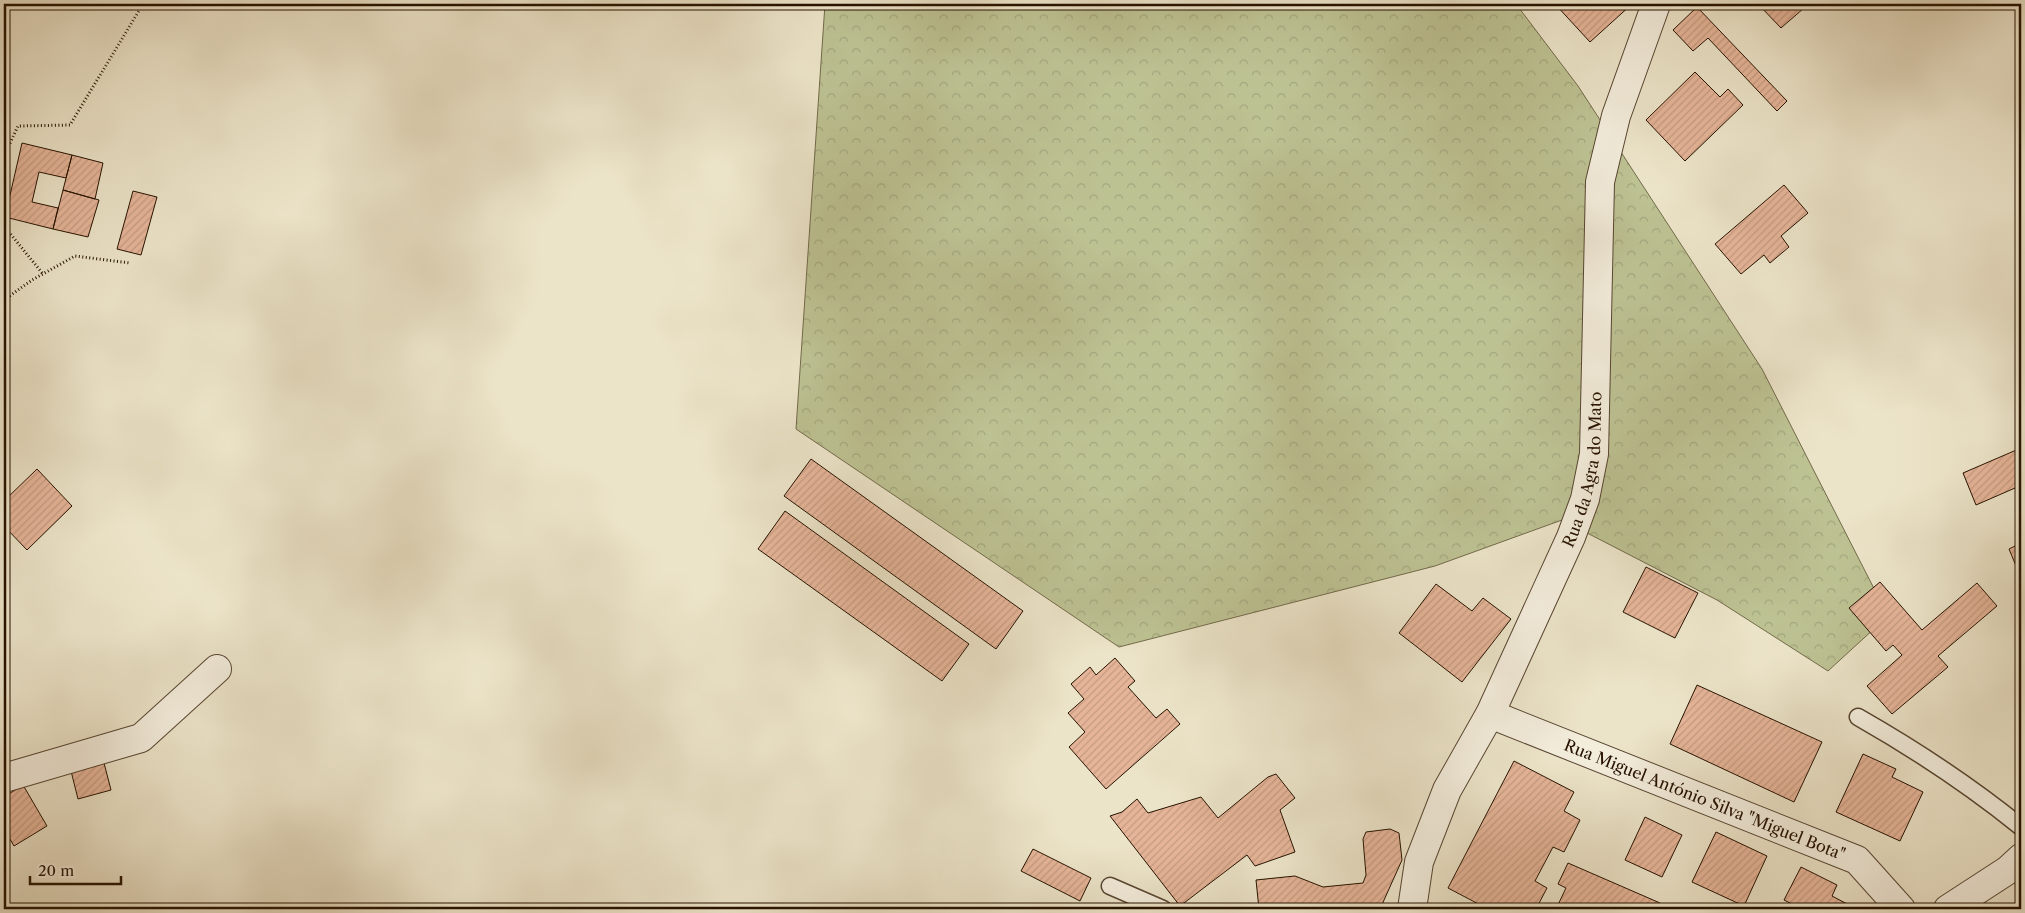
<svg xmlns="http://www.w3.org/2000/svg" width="2025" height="913" viewBox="0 0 2025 913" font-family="'Libre Caslon Text',serif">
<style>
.forest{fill:url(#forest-crowns);stroke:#726a4a}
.building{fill:url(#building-hatch);stroke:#261200}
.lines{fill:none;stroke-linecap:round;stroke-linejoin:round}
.service-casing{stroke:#584632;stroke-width:19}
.minor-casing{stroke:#584632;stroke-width:30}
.path{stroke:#261200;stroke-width:3;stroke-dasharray:1 2.5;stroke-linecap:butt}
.service{stroke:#f3eddc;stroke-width:16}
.minor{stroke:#f3eddc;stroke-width:28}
.labels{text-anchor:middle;stroke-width:4;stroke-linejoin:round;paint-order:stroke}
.street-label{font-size:16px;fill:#261200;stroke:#f3eddc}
</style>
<defs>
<pattern id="forest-crowns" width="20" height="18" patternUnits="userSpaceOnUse" patternTransform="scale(1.25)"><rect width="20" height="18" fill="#bdc293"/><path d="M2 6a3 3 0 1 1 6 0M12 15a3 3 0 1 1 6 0" fill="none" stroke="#a2a67d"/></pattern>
<pattern id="building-hatch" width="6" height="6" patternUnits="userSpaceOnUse" patternTransform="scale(1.25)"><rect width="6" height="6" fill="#e6b599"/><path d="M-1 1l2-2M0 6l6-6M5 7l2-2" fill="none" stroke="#c59b82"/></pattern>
</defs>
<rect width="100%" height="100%" fill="#ece4c9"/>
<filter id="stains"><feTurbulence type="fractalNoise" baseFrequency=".004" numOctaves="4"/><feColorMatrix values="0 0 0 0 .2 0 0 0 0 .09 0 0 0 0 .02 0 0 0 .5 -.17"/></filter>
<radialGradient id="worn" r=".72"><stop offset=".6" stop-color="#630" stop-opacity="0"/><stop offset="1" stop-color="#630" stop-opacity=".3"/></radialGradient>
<!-- forest -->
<path class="forest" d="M825,4H1516L1578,86L1762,369L1888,616L1828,671L1717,600L1562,520L1435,566L1119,647L796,429Z"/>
<!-- building -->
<path class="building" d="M1555,4H1632L1590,42Z
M1758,4H1800L1804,8L1781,28Z
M1697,7L1787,101L1777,111L1708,38L1693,51L1673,30Z
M1695,72L1720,97L1728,89L1743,105L1685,161L1646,120Z
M22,143L72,155L66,178L39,172L32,202L58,208L53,229L5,217Z
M72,155L103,163L95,199L63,190Z
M1784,185L1808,213L1781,236L1789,247L1770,263L1764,255L1741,274L1715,244Z
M63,190L99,200L88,237L53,229Z
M133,191L157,197L141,255L117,249Z
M2021,448V503L2015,488L1976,505L1963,473Z
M811,459L1023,611L996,649L784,496Z
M37,469L72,506L27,550L4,526V501Z
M785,511L969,644L942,681L758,549Z
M2021,543V578L2009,549Z
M1646,567L1698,593L1675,638L1623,612Z
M1880,582L1922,630L1977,583L1997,606L1938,656L1948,667L1892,714L1867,686L1902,655L1893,645L1886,651L1849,608Z
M1436,584L1472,611L1483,598L1511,619L1462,682L1399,633Z
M1115,658L1135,681L1128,687L1156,718L1167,709L1180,724L1106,789L1069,747L1085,732L1068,713L1084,699L1071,684L1090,667L1096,675Z
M1697,685L1822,742L1794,802L1670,744Z
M1863,754L1896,769L1892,777L1923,792L1900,841L1836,812Z
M1514,761L1574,792L1564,811L1580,820L1564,852L1553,847L1535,881L1547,888L1536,909H1488L1448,888Z
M104,763L111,790L78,799L71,771Z
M1276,774L1295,798L1280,810L1295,852L1255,866L1247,855L1180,906L1110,816L1122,812L1137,799L1148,813L1201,797L1218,818L1268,777Z
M23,785L47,826L14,846L4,829V797Z
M1645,817L1682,835L1662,877L1625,860Z
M1390,829L1399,833L1402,860L1380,909H1259L1256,880L1295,876L1323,887L1363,883L1366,875L1363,839L1366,832Z
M1716,832L1767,856L1744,906L1692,882Z
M1033,849L1091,878L1080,901L1021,871Z
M1568,863L1660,903L1657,909H1556L1566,888L1558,884Z
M1801,867L1837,885L1832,896L1851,906L1850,909H1802L1784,900Z"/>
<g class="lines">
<!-- service casing -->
<g class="service-casing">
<path id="service" d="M1858,717C1916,750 1969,785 2021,827
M1110,886L1163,909"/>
</g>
<!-- minor casing -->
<g class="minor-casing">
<g id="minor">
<path id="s1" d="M1490,714L1857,860L1901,909"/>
<path d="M4,778L141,738L217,669"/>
<path id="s2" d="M1412,909L1419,862L1447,790L1490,714L1571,537L1585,499L1594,454L1600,182L1616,116L1656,4"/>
<path d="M1948,909L2008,870L2021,858"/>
</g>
</g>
<!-- path -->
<path class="path" d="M4,156L18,126L70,125L143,4
M4,226L43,274
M4,300L32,280L75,256L130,263"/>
<!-- service -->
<use href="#service" class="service"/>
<!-- minor -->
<use href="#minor" class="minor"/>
</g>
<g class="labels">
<!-- street labels -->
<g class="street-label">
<text dy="6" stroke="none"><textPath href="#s2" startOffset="476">Rua da Agra do Mato</textPath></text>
<text dy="6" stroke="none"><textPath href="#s1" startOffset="231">Rua Miguel António Silva "Miguel Bota"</textPath></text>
</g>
</g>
<!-- margin -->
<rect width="2025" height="913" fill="none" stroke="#ece4c9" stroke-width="20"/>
<rect x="5" y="5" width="2015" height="903" fill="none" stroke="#261200" stroke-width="2.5"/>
<rect x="10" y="10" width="2005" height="893" fill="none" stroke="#261200"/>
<!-- scale -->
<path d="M30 876v8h91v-8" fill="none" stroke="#261200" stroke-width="2.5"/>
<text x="38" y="876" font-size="15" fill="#261200" stroke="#f3eddc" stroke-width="4" paint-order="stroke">20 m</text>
<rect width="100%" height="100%" filter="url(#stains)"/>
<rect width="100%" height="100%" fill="url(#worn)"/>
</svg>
